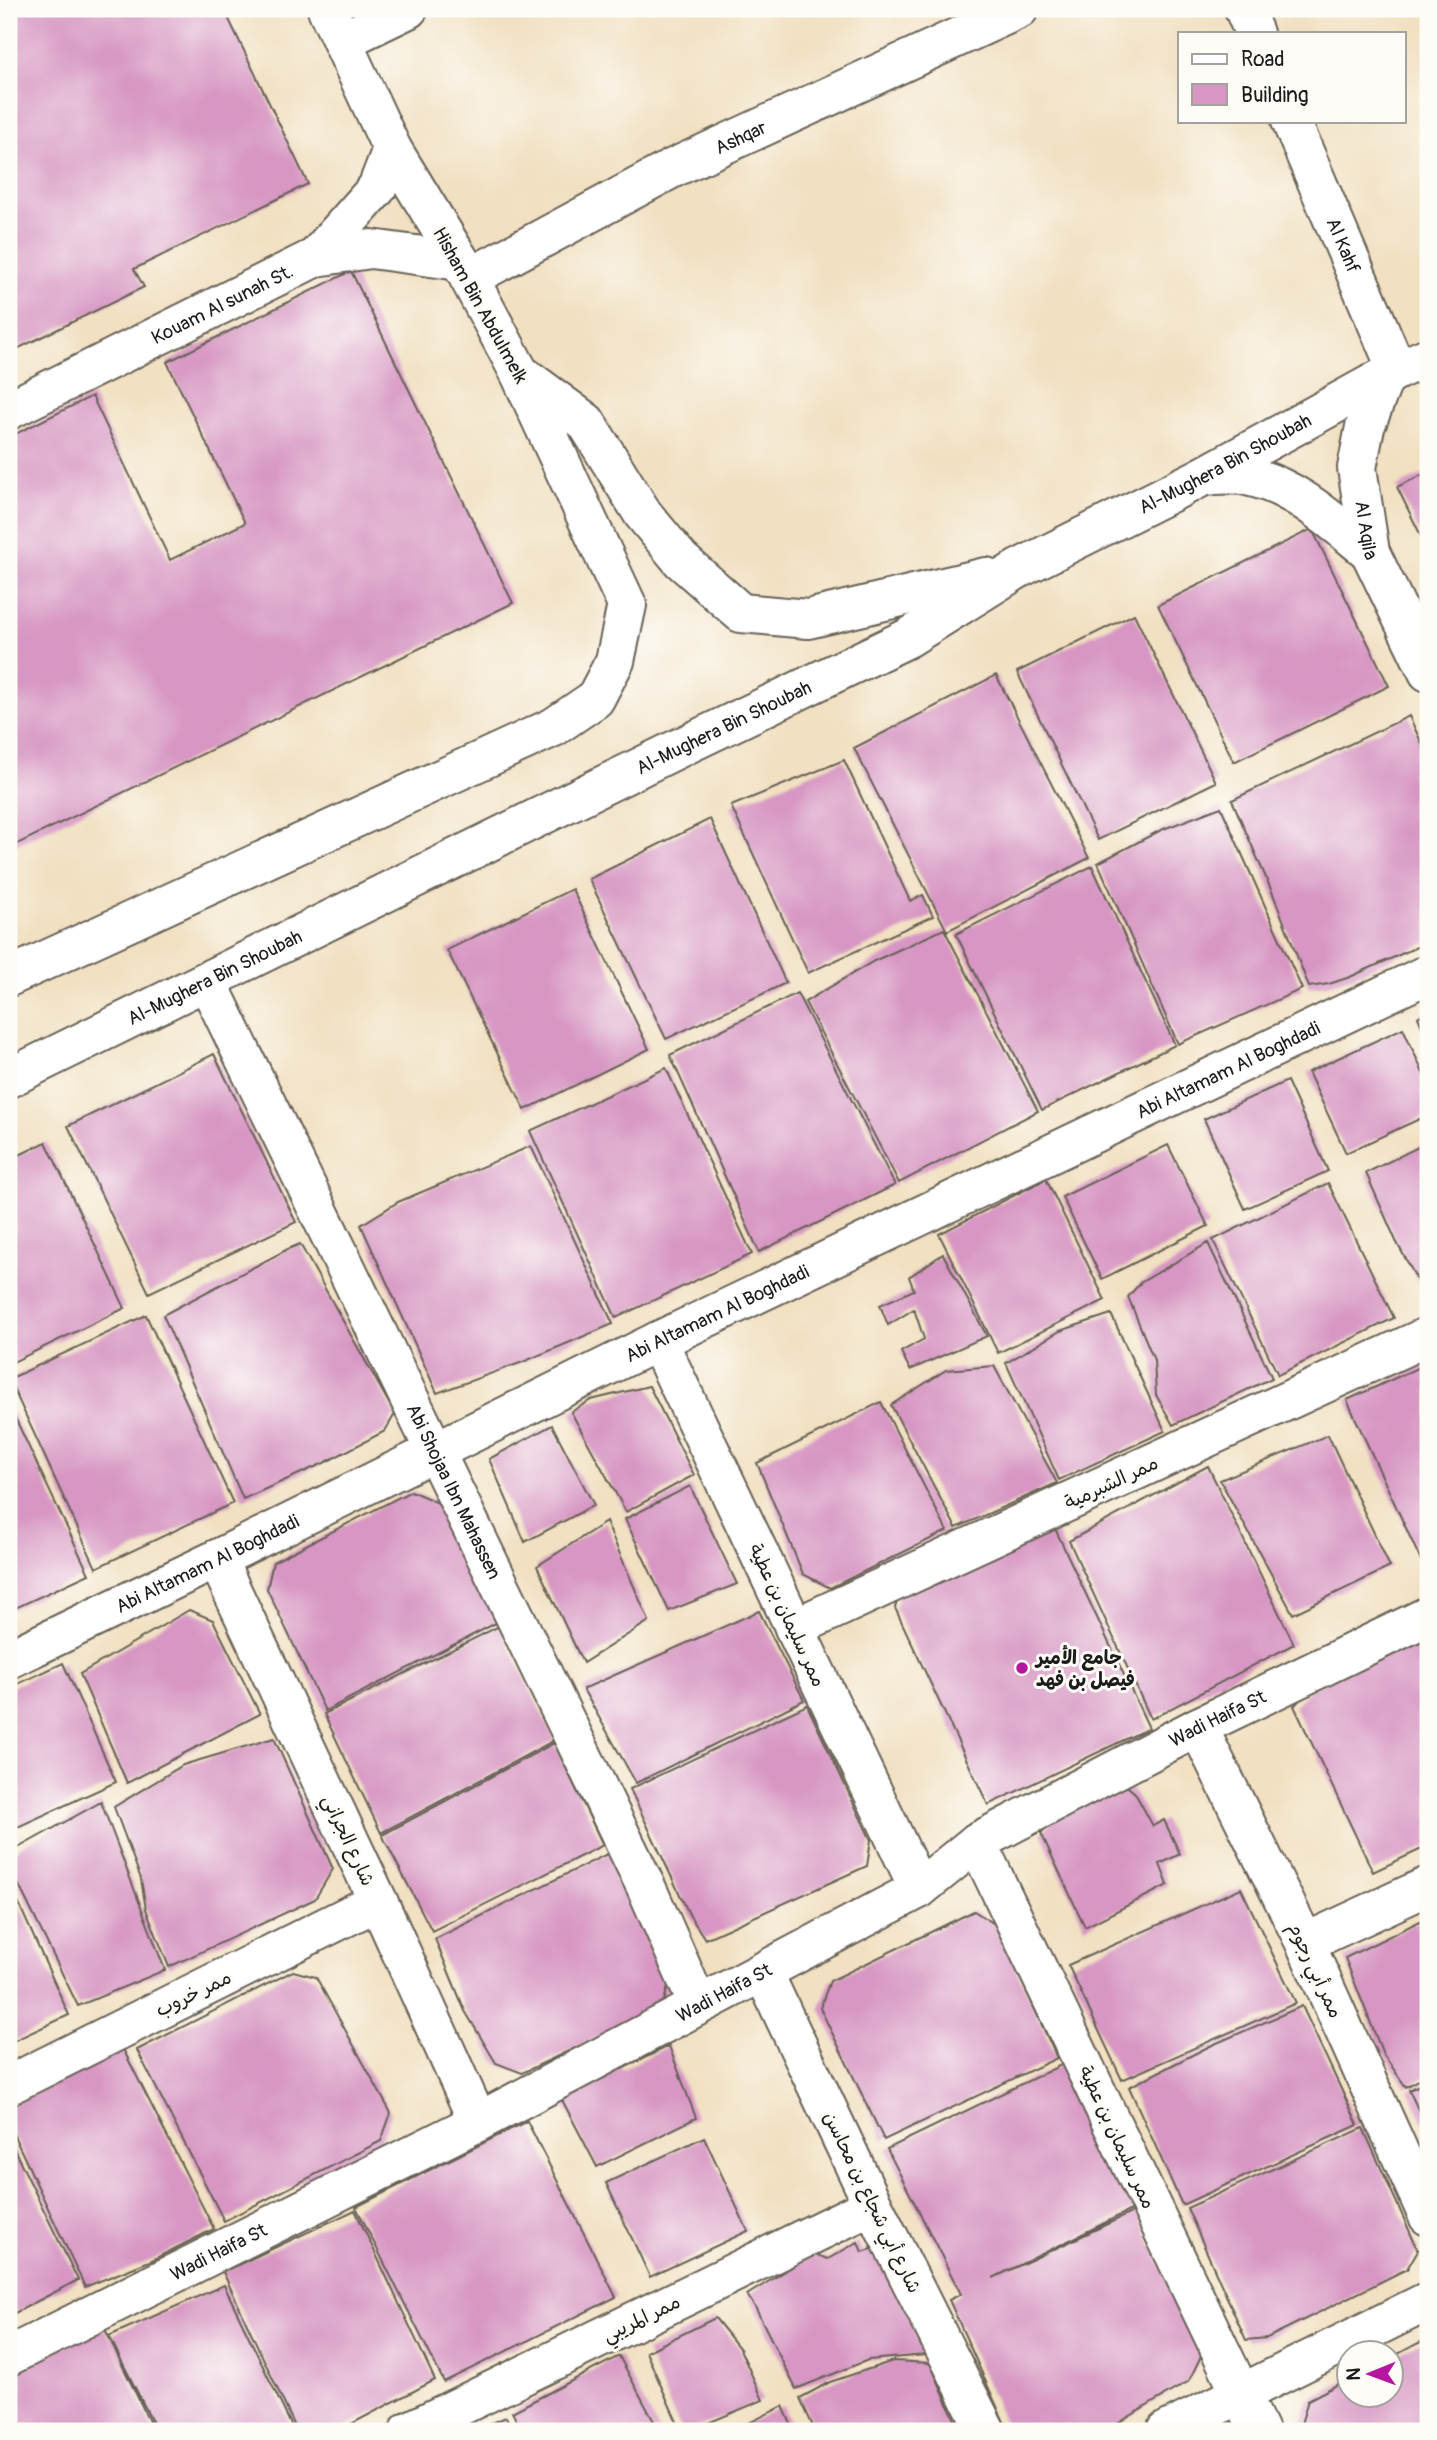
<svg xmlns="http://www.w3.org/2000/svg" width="1437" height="2440" viewBox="0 0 1437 2440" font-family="Pangolin,'Playpen Sans Arabic',sans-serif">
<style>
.building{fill:#d796c3}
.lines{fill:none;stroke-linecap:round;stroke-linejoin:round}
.minor-casing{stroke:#676156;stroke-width:42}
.tertiary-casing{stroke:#676156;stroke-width:42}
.minor{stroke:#fff;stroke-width:38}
.tertiary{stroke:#fff;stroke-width:38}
.poi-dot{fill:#b5179e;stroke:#fdfcf7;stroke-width:2.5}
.labels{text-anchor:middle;stroke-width:6;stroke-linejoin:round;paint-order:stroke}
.street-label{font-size:19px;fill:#1c1c1c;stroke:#fdfcf7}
.poi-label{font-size:19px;font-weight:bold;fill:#1c1c1c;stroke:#fdfcf7;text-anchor:start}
</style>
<rect width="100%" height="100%" fill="#fdfcf7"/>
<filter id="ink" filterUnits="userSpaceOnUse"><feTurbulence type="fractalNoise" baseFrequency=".0143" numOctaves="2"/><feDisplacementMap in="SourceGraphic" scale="14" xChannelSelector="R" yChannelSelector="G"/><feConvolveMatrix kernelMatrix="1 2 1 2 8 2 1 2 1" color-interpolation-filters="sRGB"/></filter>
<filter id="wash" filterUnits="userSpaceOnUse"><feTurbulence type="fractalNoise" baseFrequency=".00686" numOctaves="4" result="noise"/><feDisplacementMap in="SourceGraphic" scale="28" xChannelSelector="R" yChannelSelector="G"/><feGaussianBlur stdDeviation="1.57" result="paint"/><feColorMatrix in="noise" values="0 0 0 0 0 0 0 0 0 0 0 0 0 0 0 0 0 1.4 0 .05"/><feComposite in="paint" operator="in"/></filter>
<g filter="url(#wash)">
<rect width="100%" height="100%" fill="#f1e0c1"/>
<g id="blocks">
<!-- building -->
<path class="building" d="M9,9H224L308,184L134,269L144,287L9,353Z
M351,271L513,603L9,848V437L92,396L170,560L245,523L167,362Z
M1428,472V550L1397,487Z
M1312,529L1389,686L1234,762L1158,605Z
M1134,614L1216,782L1098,840L1017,672Z
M996,675L1089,858L947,931L854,748Z
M1409,716L1428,757V942L1350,977L1329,984L1309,987L1273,894L1232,800Z
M844,760L910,901L923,895L933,916L808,973L731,806Z
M1221,807L1302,989L1178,1044L1098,863L1161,830Z
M710,819L786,983L666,1039L589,879Z
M1092,866L1175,1045L1042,1110L956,934Z
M572,889L649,1049L525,1110L447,950Z
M944,929L1038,1111L899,1183L805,1002L874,961Z
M797,993L895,1185L759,1252L670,1055Z
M1428,1011V1041L1418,1017Z
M1403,1028L1428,1084V1115L1346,1153L1308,1072Z
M214,1054L296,1222L149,1293L68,1126Z
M666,1068L752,1254L616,1318L530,1131Z
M1287,1081L1328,1171L1245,1209L1204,1119Z
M46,1142L125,1308L9,1364V1160Z
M1428,1142V1300L1396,1241L1366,1173Z
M1168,1145L1208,1226L1102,1279L1062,1197Z
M531,1146L613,1324L523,1362L437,1393L361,1225L398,1202Z
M1046,1179L1105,1300L998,1353L939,1234Z
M1328,1183L1394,1318L1278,1375L1213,1240Z
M1208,1243L1272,1378L1173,1425L1156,1395L1154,1360L1128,1297L1140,1283Z
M300,1244L395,1414L385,1431L324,1463L243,1499L163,1315L288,1249Z
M943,1254L987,1336L910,1370L901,1352L924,1339L914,1309L888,1325L880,1305L914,1290L909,1277Z
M1111,1314L1165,1431L1059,1480L1006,1363L1060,1331Z
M146,1315L233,1503L96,1568L9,1379Z
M1428,1363V1576L1347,1400Z
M994,1366L1057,1483L956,1528L891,1405L946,1370Z
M649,1386L694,1475L626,1512L571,1412L591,1400Z
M881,1402L947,1531L830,1588L803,1574L757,1463Z
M9,1405L89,1574L9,1611Z
M552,1425L594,1505L525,1542L489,1459Z
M1328,1435L1390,1567L1293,1614L1220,1480Z
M1208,1466L1294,1644L1151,1719L1069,1541Z
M690,1486L737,1584L669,1611L625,1519Z
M411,1491L443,1505L498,1622L325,1711L267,1589L273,1562Z
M1051,1520L1149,1728L988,1805L895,1608L900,1592Z
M606,1522L649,1621L583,1663L537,1566Z
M189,1610L213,1620L260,1714L127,1783L80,1674Z
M759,1611L804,1700L636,1783L583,1689Z
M499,1626L555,1740L381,1833L324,1714Z
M1428,1633V1846L1373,1872L1294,1706L1309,1690Z
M63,1663L116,1782L9,1831V1688Z
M807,1705L871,1840L867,1866L705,1939L690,1916L630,1789Z
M274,1738L333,1869L315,1899L169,1967L146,1909L141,1879L114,1807L183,1765Z
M554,1743L603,1845L432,1931L382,1835Z
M1122,1782L1135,1793L1153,1826L1164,1820L1180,1854L1160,1864L1168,1885L1085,1927L1041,1833L1055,1818Z
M101,1802L165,1970L78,2006L9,1865V1853Z
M611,1852L671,1977L662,2007L522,2073L496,2063L465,2011L435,1939Z
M9,1882L69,2015L9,2043Z
M1241,1888L1296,2003L1122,2080L1068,1965Z
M974,1911L996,1925L1057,2058L884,2140L820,2008L830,1981Z
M1428,1917V2075L1406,2087L1383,2054L1345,1958Z
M293,1971L316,1977L391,2113L381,2141L224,2221L137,2050Z
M1302,2006L1358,2125L1182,2205L1129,2087L1210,2046Z
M669,2046L696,2118L597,2167L560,2096L612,2058L622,2069Z
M122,2047L214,2229L152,2260L85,2287L9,2125V2107Z
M1063,2064L1133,2209L993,2278L1137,2210L1201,2356L1189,2381L1105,2431H1008L949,2300L961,2294L887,2149Z
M1428,2081V2131L1409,2090Z
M527,2121L616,2297L444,2382L356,2207Z
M1363,2128L1418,2250L1407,2269L1267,2338L1246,2340L1187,2208Z
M704,2137L748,2231L650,2277L606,2183Z
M9,2139L78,2280L9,2316Z
M355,2210L435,2380L338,2431H297L223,2272Z
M858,2242L862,2252L879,2247L925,2355L868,2360L796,2389L755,2307L747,2295L803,2260L816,2255L828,2259Z
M224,2285L294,2431H157L109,2336Z
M715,2318L740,2349L763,2400L689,2431H681L646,2352Z
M104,2327L154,2431H9V2372Z
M1428,2338V2431H1299L1308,2400L1350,2378V2394H1392V2357Z
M619,2356L659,2431H522L512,2412Z
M893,2361L930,2363L960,2431H815L800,2398L830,2382Z
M783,2406L794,2431H733Z
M506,2417L513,2431H474Z"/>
</g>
</g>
<g filter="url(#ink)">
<use href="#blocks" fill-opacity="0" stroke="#676156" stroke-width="2"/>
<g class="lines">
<!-- minor casing -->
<g class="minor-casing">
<g id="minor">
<path d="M1244,9L1254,33"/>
<path d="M342,41L408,9"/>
<path id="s1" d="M1291,121L1397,370"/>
<path d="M316,257L371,249L460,261"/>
<path id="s2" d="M469,278L673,168L1019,9"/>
<path id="s3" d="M1384,379L1365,427L1357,468L1370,552L1428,672"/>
<path id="s4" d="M9,410L316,257L377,188L392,149"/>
<path d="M1204,476C1218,475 1234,473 1247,476C1295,486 1333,522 1370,552"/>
<path id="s5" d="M207,981L647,1889L698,2005"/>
<path d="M658,1341L919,1889"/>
<path d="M217,1559L378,1901L478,2122"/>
<path d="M794,1628L1428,1336"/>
<path id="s6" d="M9,1659L217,1559L658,1341L1428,974"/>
<path d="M1198,1727L1305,1943L1428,2216"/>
<path d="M977,1842L1259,2431"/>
<path d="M1305,1943L1428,1886"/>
<path d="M763,1972L873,2205L986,2431"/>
<path d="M9,2085L378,1901"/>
<path id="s7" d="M9,2356L478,2122L919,1889L977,1842L1198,1727L1428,1616"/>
<path d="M409,2431L873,2205"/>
<path d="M1166,2431L1428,2301"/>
</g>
</g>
<!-- tertiary casing -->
<g class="tertiary-casing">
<g id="tertiary">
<path d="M525,377L586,422L643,514L681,560L741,613L808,619L986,577"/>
<path d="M9,977L554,727L595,699L615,661L627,605L520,374L460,261L392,149L327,9"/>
<path id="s8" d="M9,1078L675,750L908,638L1018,569L1204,476L1397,370L1428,357"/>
</g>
</g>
<!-- minor -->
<use href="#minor" class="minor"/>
<!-- tertiary -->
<use href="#tertiary" class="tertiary"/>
</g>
</g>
<!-- markers -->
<circle class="poi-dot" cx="1022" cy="1668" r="7"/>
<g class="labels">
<!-- street labels -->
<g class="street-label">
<text dy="7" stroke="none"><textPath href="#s2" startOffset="306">Ashqar</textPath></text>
<text dy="7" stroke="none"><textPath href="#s1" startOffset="135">Al Kahf</textPath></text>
<text dy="7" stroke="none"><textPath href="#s4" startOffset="238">Kouam Al sunah St.</textPath></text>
<text transform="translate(481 305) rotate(61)" y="7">Hisham Bin Abdulmelk</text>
<text dy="7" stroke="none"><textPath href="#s8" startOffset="1363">Al-Mughera Bin Shoubah</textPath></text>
<text dy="7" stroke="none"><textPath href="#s3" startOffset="156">Al Aqila</textPath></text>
<text dy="7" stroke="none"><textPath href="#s8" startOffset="796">Al-Mughera Bin Shoubah</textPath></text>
<text dy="7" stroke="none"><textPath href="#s8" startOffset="229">Al-Mughera Bin Shoubah</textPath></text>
<text dy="7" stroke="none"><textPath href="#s6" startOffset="1354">Abi Altamam Al Boghdadi</textPath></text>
<text dy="7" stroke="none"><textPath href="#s6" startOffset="788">Abi Altamam Al Boghdadi</textPath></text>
<text transform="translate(1111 1482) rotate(-25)" y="7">ممر الشبرمية</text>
<text dy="7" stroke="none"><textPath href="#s5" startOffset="567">Abi Shojaa Ibn Mahassen</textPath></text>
<text dy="7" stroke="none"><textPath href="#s6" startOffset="220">Abi Altamam Al Boghdadi</textPath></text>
<text transform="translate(788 1615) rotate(65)" y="7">ممر سليمان بن عطية</text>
<text dy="7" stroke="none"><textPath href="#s7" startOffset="1368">Wadi Haifa St</textPath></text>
<text transform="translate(349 1840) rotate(65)" y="7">شارع الجراني</text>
<text transform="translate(1316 1970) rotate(65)" y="7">ممر أبي رجوم</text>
<text dy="7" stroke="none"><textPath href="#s7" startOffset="802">Wadi Haifa St</textPath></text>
<text transform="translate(193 1993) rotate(-26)" y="7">ممر خروب</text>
<text transform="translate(1118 2137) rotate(65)" y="7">ممر سليمان بن عطية</text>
<text transform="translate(873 2202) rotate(64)" y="7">شارع أبي شجاع بن محاسن</text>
<text dy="7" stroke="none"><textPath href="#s7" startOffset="234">Wadi Haifa St</textPath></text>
<text transform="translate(641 2318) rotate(-26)" y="7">ممر المريبي</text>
</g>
<!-- poi labels -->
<g class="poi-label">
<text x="1036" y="1664">جامع الأمير<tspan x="1036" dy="22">فيصل بن فهد</tspan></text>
</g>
</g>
<!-- margin -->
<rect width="1437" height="2440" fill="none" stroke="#fdfcf7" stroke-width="35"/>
<!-- legend -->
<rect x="1178" y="32" width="228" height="91" fill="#fdfcf7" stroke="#a3a29f" stroke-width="2"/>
<rect x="1192" y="54" width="35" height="10" fill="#ffffff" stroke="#a3a29f" stroke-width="2"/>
<text x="1241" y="66" font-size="21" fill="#1c1c1c">Road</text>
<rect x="1192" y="84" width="35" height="21" fill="#d796c3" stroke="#a3a29f" stroke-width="2"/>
<text x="1241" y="102" font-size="21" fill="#1c1c1c">Building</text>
<!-- north arrow -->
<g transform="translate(1370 2374) rotate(269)"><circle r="33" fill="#fdfcf7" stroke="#a3a29f" stroke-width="2"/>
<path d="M0-5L12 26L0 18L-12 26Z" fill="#b5179e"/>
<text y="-10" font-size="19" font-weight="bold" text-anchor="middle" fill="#1c1c1c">N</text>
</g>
</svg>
